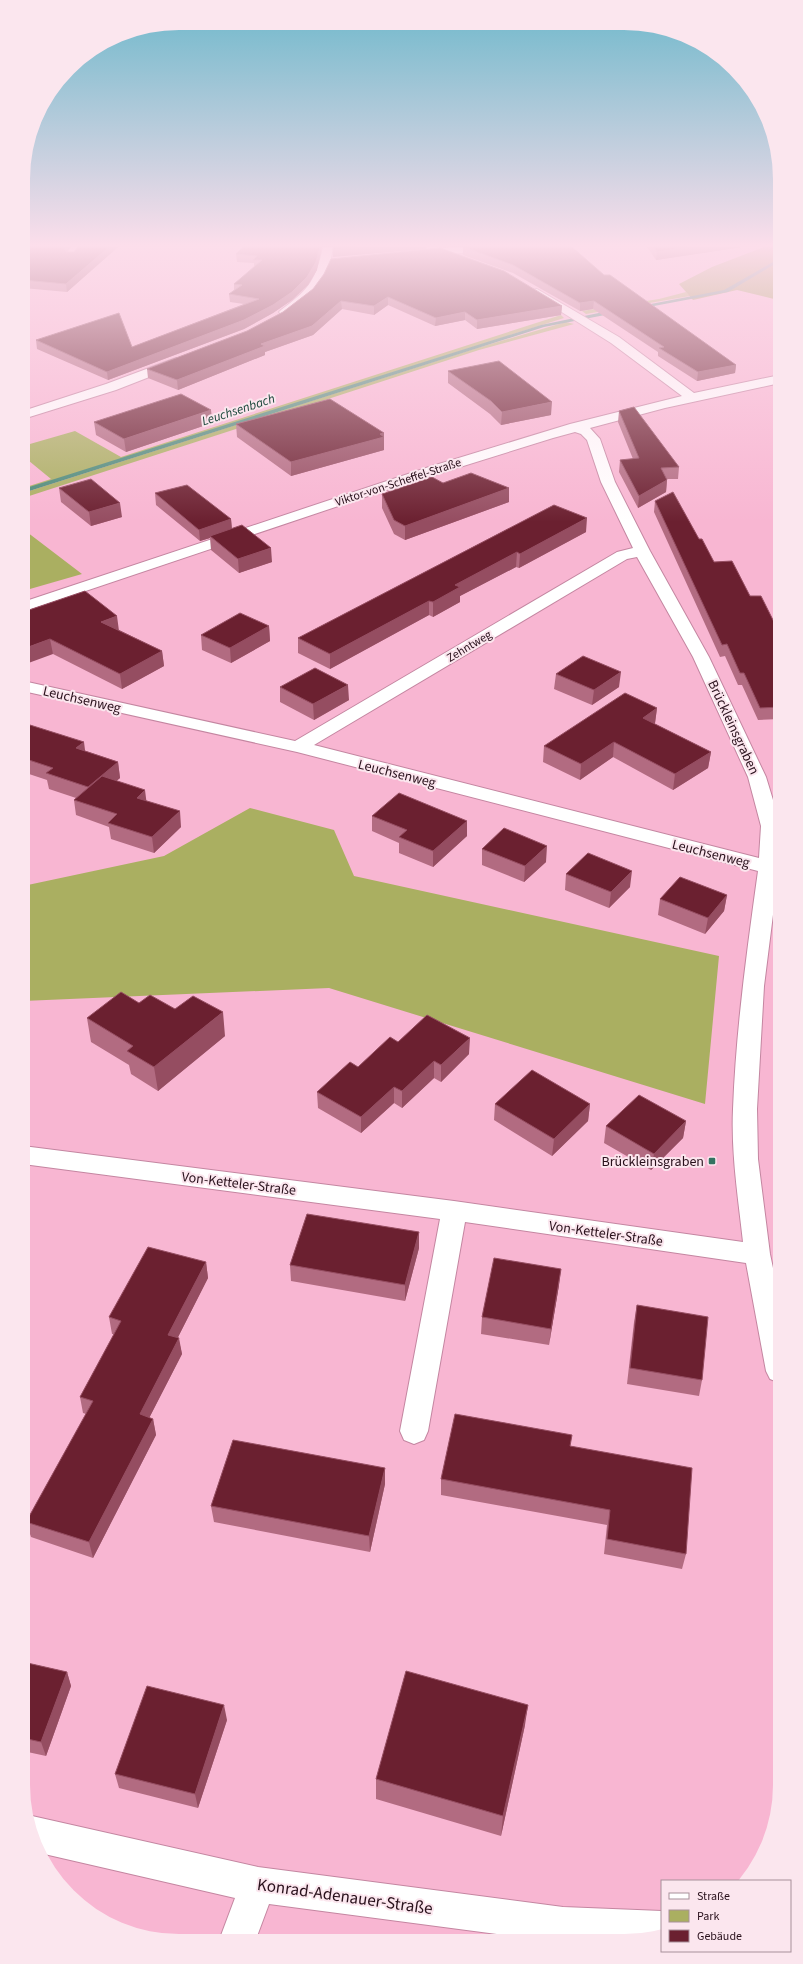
<svg xmlns="http://www.w3.org/2000/svg" width="803" height="1964" viewBox="0 0 803 1964" font-family="'Source Sans 3',sans-serif">
<style>
.green{fill:#aaaf61}
.forest{fill:#919542}
.lines{fill:none;stroke-linecap:round;stroke-linejoin:round}
.stream{fill:#498a78;fill-rule:evenodd}
.minor-casing{stroke:#c486a1;stroke-width:2}
.minor{fill:#fff;fill-rule:evenodd}
.wall{fill:#b26b81}
.shaded-wall{fill:#954d61}
.building{fill:#6b2030;stroke:#954d61}
.poi-dot{fill:#347361;stroke:#fbe6ee;stroke-width:1.5}
.labels{text-anchor:middle;stroke-width:4;stroke-linejoin:round;paint-order:stroke}
.far-street-label{font-size:12px;fill:#28101b;stroke:#fbe6ee}
.far-water-label{font-size:13px;font-style:italic;fill:#184539;stroke:#fbe6ee}
.street-label{font-size:14px;fill:#28101b;stroke:#fbe6ee}
.poi-label{font-size:14px;fill:#28101b;stroke:#fbe6ee;text-anchor:end}
.near-street-label{font-size:17px;fill:#28101b;stroke:#fbe6ee}
</style>
<rect width="100%" height="100%" fill="#f8b6d2"/>
<!-- green -->
<path class="green" d="M686,292L690,296L586,314L582,311L659,299Z
M561,315L564,318L23,490V488L51,479L23,456V446L75,431L121,457Z
M566,322L574,324L479,350L23,498V493L477,348Z
M23,529L82,574L23,591Z
M250,808L334,830L354,876L719,956L705,1104L329,988L23,1001V886L164,856Z"/>
<!-- forest -->
<path class="forest" d="M764,247H780V288L774,299L737,290L693,300L679,284L712,267Z"/>
<g class="lines">
<!-- stream -->
<path class="stream" d="M780,258V261L728,292L638,309L635,307L724,290Z
M613,310L616,312L615,313L544,327L23,493V489L541,325Z"/>
<!-- minor casing -->
<g class="minor-casing">
<path id="minor" d="M323,247H333C331,257 330,267 327,275C322,288 294,318 281,314L279,312L281,310C309,289 315,282 323,247Z
M455,247H501L496,250L419,257L414,254L419,251Z
M537,289L619,337L694,393L780,375V383L665,408L590,428L600,439L615,482L650,551L709,657L766,777L780,823L779,867L764,986L757,1109L758,1159L770,1254L780,1301V1383L770,1379L766,1371L746,1263L465,1222L428,1431L424,1440L414,1444L404,1440L400,1431L440,1219L23,1164V1146L454,1201L743,1242C738,1197 731,1153 733,1109C736,1029 747,950 758,871L297,752L23,691V681L295,741L617,552L633,548L601,482L587,440L581,434L575,432L553,438L383,491L23,612V602L429,467L570,424L682,396L611,343L533,294L531,292L533,290ZM637,557L693,657L748,777L761,826L759,858L314,745L627,559Z
M176,358L180,359L182,362L180,365L116,390L23,419V411L106,384Z
M32,1816L258,1867L563,1907L662,1911V1936L624,1941L542,1940L269,1904L256,1939L220,1938L235,1898L40,1853L28,1825L27,1818Z"/>
</g>
<!-- minor -->
<use href="#minor" class="minor"/>
</g>
<!-- wall -->
<path class="wall" d="M23,247L68,252H74L78,247H118L67,292L23,288Z
M243,247L317,270L308,285L292,300L273,313L244,329L108,380L37,349L36,340L132,347L244,304L230,302L229,294L234,290V284L254,267V263L237,262L236,254Z
M463,247H572L604,275L736,365L735,373L697,381L658,356V352L593,309L580,311L513,273L463,255Z
M647,247H742L656,260Z
M313,289L562,306L561,315L477,329L465,320L435,326L388,305L374,315L342,309L313,335L265,352V355L178,390L148,378L147,369L247,331L283,312Z
M448,371L551,415L501,425L490,414L448,383Z
M211,410L212,423L126,452L96,435L94,422Z
M619,411L679,467L678,479H667L666,492L638,508L619,472L620,460L633,459L618,422Z
M236,424L384,433V450L291,476L237,437Z
M443,483L509,488V502L405,540L394,534L382,508V494Z
M59,488L122,517L91,526L61,502Z
M155,493L231,519L232,529L272,562L239,573L211,550L210,538L200,541L156,505Z
M655,501L699,539L714,562L780,634V719L758,720L742,685H738L725,656L720,657L654,512Z
M554,505L586,532L519,568L516,567L460,596V602L433,617L429,615L330,669L298,653V638Z
M23,612L119,630L162,651L164,666L122,689L53,654Z
M269,626L270,641L231,663L202,650L201,635Z
M556,674L619,687L592,705L554,689Z
M280,687L349,700L314,720L280,702Z
M657,708L655,723V724L711,752L708,768L673,790L613,757L580,780L543,762L544,746Z
M23,730L118,762L120,778L116,781L146,801L181,827L154,853L111,839L109,827L76,815L74,800L76,798L49,789L47,780L23,772Z
M372,816L467,821V836L433,867L399,853V843L372,831Z
M482,849L546,862L524,882L482,865Z
M566,874L630,887L609,908L565,890Z
M727,895L724,911L705,934L658,915L660,899Z
M139,1003L175,1009L225,1036L158,1091L131,1074L129,1065L91,1042L87,1018Z
M398,1042L469,1054L441,1082L434,1078L402,1108L394,1103L361,1133L318,1108L317,1092Z
M780,1073V1130L774,1129L777,1087Z
M495,1104H590L588,1121L552,1156L494,1120Z
M686,1121L683,1138L651,1170L604,1143L606,1126Z
M419,1232V1248L405,1301L291,1281L290,1265Z
M206,1262L208,1278L178,1337L182,1354L149,1418L153,1419L156,1435L93,1558L31,1537L26,1522L86,1414L83,1413L80,1397L114,1334H112L109,1317Z
M559,1285L549,1345L481,1334L482,1317Z
M637,1305L702,1380L699,1396L627,1384L634,1322Z
M570,1447L686,1554L682,1569L604,1554L607,1525L441,1495V1479Z
M385,1468V1484L370,1552L214,1522L211,1506Z
M23,1662L67,1672L71,1686L46,1756L23,1751Z
M227,1720L198,1808L119,1788L115,1774Z
M525,1725L501,1836L376,1799V1779Z"/>
<!-- shaded-wall -->
<path class="shaded-wall" d="M64,247H71L65,255Z
M109,247H118L67,292L66,284Z
M320,247H322L317,270L308,285L292,300L273,313L244,329L108,380L107,372L273,305Z
M355,247H427L426,249L333,257V250Z
M687,247H742L656,260L657,252Z
M388,297V305L374,315V306Z
M341,301L342,309L313,335L265,352V355L178,390L177,380L261,344Z
M594,301L593,309L580,311V303Z
M562,306L561,315L477,329V320Z
M465,312V320L435,326L436,318Z
M736,365L735,373L697,381L698,372Z
M552,402L551,415L501,425L502,412Z
M211,410L212,423L126,452L124,439Z
M384,433V450L291,476V462Z
M667,480L666,492L638,508L639,496Z
M509,488V502L405,540V526Z
M120,503L122,517L91,526L89,512Z
M587,518L586,532L519,568L520,554Z
M231,519L232,531L210,536V538L200,541L199,530Z
M271,548L272,562L239,573L238,559Z
M517,552L516,567L460,596V602L433,617V602L455,585Z
M429,601V615L330,669V654Z
M117,616L119,631L101,622Z
M269,626L270,641L231,663L230,648Z
M50,639L53,654L23,665V649Z
M162,651L164,666L122,689L120,674Z
M621,672L619,687L592,705L594,690Z
M348,685L349,700L314,720L313,704Z
M657,708L655,723L641,733L643,718Z
M84,742L86,758L76,748Z
M614,742L613,757L580,780L581,764Z
M711,752L708,768L673,790L675,774Z
M118,762L120,778L91,803L88,787Z
M145,790L147,806L137,798Z
M180,811L181,827L154,853L152,837Z
M467,821V836L433,867V851Z
M547,846L546,862L524,882L525,866Z
M632,871L630,887L609,908L611,892Z
M727,895L724,911L705,934L708,918Z
M223,1012L225,1036L158,1091L154,1067Z
M470,1038L469,1054L441,1082V1065Z
M434,1061V1078L402,1108V1091Z
M394,1087V1103L361,1133V1117Z
M590,1104L588,1121L552,1156L554,1139Z
M686,1121L683,1138L651,1170L654,1154Z
M419,1232V1248L405,1301V1285Z
M206,1262L208,1278L171,1351L168,1335Z
M561,1269L559,1285L549,1345L551,1329Z
M179,1338L182,1354L143,1430L140,1414Z
M153,1419L156,1435L93,1558L89,1542Z
M385,1468V1484L370,1552L369,1536Z
M67,1672L71,1686L46,1756L41,1742Z
M224,1705L227,1720L198,1808L195,1794Z
M528,1705L525,1725L501,1836L503,1816Z"/>
<!-- building -->
<path class="building" d="M23,247H64L66,252H74L78,247H109L66,284L23,280Z
M243,247H320L316,262L307,277L292,292L273,305L244,320L107,372L36,340L119,313L132,347L259,299L229,294L242,285L234,284L262,260H253L257,256L236,254Z
M333,247H355L333,250Z
M464,247H572L604,275H610L736,365L698,372L659,348L664,347L594,301L580,303L513,265Z
M654,247H687L657,252Z
M440,248L504,271L562,306L477,320L465,312L436,318L388,297L374,306L341,301L312,326L261,344L265,346L177,380L147,369L247,331L283,312L313,289L324,274L331,259Z
M499,361L552,402L502,412L491,401L448,371Z
M181,394L211,410L124,439L94,422Z
M330,399L384,433L380,434L384,437L291,462L236,424Z
M634,407L679,467L661,468L667,480L639,496L620,460L639,458L619,411Z
M471,473L509,488L405,526L394,520L382,494L432,477L443,483Z
M91,479L120,503L89,512L59,488Z
M187,485L231,519L199,530L155,493Z
M673,492L699,539H702L714,562L732,561L750,596H761L780,634V671L774,672L780,683V707L760,708L744,673H740L727,644L722,645L655,501Z
M554,505L587,518L520,554L517,552L455,585L460,587L433,602L429,601L330,654L298,638Z
M242,525L271,548L238,559L210,536Z
M85,591L117,616L101,622L162,651L120,674L50,639L23,649V612Z
M240,613L269,626L230,648L201,635Z
M583,656L621,672L594,690L556,674Z
M315,668L348,685L313,704L280,687Z
M625,693L657,708L643,718L711,752L675,774L614,742L581,764L544,746Z
M30,725L84,742L76,748L118,762L88,787L46,773L53,768L23,758V730Z
M102,776L145,790L137,798L180,811L152,837L108,823L117,814L74,800Z
M399,793L467,821L433,851L399,837L407,830L372,816Z
M504,828L547,846L525,866L482,849Z
M588,853L632,871L611,892L566,874Z
M680,877L727,895L708,918L660,899Z
M121,992L139,1003L150,995L175,1009L193,996L223,1012L154,1067L127,1051L133,1046L87,1018Z
M427,1015L470,1038L441,1065L434,1061L402,1091L394,1087L361,1117L317,1092L350,1062L358,1067L390,1037L398,1042Z
M532,1070L590,1104L554,1139L495,1104Z
M780,1094V1108H779Z
M639,1095L686,1121L654,1154L606,1126Z
M307,1214L419,1232L405,1285L290,1265Z
M148,1247L206,1262L168,1335L179,1338L140,1414L153,1419L89,1542L26,1522L93,1401L80,1397L121,1321L109,1317Z
M494,1258L561,1269L551,1329L482,1317Z
M637,1305L708,1317L702,1380L630,1368Z
M455,1414L572,1435L570,1446L692,1468L686,1554L607,1539L610,1510L441,1479Z
M233,1440L385,1468L369,1536L211,1506Z
M23,1662L67,1672L41,1742L23,1738Z
M406,1671L528,1705L503,1816L376,1779Z
M147,1686L224,1705L195,1794L115,1774Z"/>
<!-- sky -->
<linearGradient id="sky" x2="0" y2="1"><stop stop-color="#6eb8cb"/><stop offset="0.47" stop-color="#fcdeeb"/><stop offset="1" stop-color="#fcdeeb" stop-opacity="0"/></linearGradient>
<rect width="803" height="522" fill="url(#sky)"/>
<!-- markers -->
<rect class="poi-dot" x="708" y="1157" width="8" height="8" rx="2"/>
<g class="labels">
<!-- far-street labels -->
<g class="far-street-label">
<text transform="translate(398 482) rotate(-18)" y="4">Viktor-von-Scheffel-Straße</text>
<text transform="translate(469 646) rotate(-31)" y="4">Zehntweg</text>
</g>
<!-- far-water labels -->
<g class="far-water-label">
<text transform="translate(238 409) rotate(-18)" y="5">Leuchsenbach</text>
</g>
<!-- street labels -->
<g class="street-label">
<text transform="translate(82 699) rotate(13)" y="5">Leuchsenweg</text>
<text transform="translate(734 727) rotate(65)" y="5">Brückleinsgraben</text>
<text transform="translate(397 773) rotate(14)" y="5">Leuchsenweg</text>
<text transform="translate(711 853) rotate(14)" y="5">Leuchsenweg</text>
<text transform="translate(239 1183) rotate(7)" y="5">Von-Ketteler-Straße</text>
<text transform="translate(606 1233) rotate(8)" y="5">Von-Ketteler-Straße</text>
</g>
<!-- poi labels -->
<g class="poi-label">
<text x="704" y="1166">Brückleinsgraben</text>
</g>
<!-- near-street labels -->
<g class="near-street-label">
<text transform="translate(345 1896) rotate(8)" y="6">Konrad-Adenauer-Straße</text>
</g>
</g>
<!-- crop -->
<path d="M0 0H803V1964H0ZM179 30H624A149 149 0 0 1 773 179V1785A149 149 0 0 1 624 1934H179A149 149 0 0 1 30 1785V179A149 149 0 0 1 179 30Z" fill="#fbe6ee" fill-rule="evenodd"/>
<!-- legend -->
<rect x="661" y="1880" width="130" height="72" fill="#fbe6ee" stroke="#a7909a"/>
<rect x="669" y="1893" width="20" height="6" fill="#ffffff" stroke="#a7909a"/>
<text x="697" y="1900" font-size="12" fill="#28101b">Straße</text>
<rect x="669" y="1910" width="20" height="12" fill="#aaaf61" stroke="#a7909a"/>
<text x="697" y="1920" font-size="12" fill="#28101b">Park</text>
<rect x="669" y="1930" width="20" height="12" fill="#6b2030" stroke="#a7909a"/>
<text x="697" y="1940" font-size="12" fill="#28101b">Gebäude</text>
</svg>
